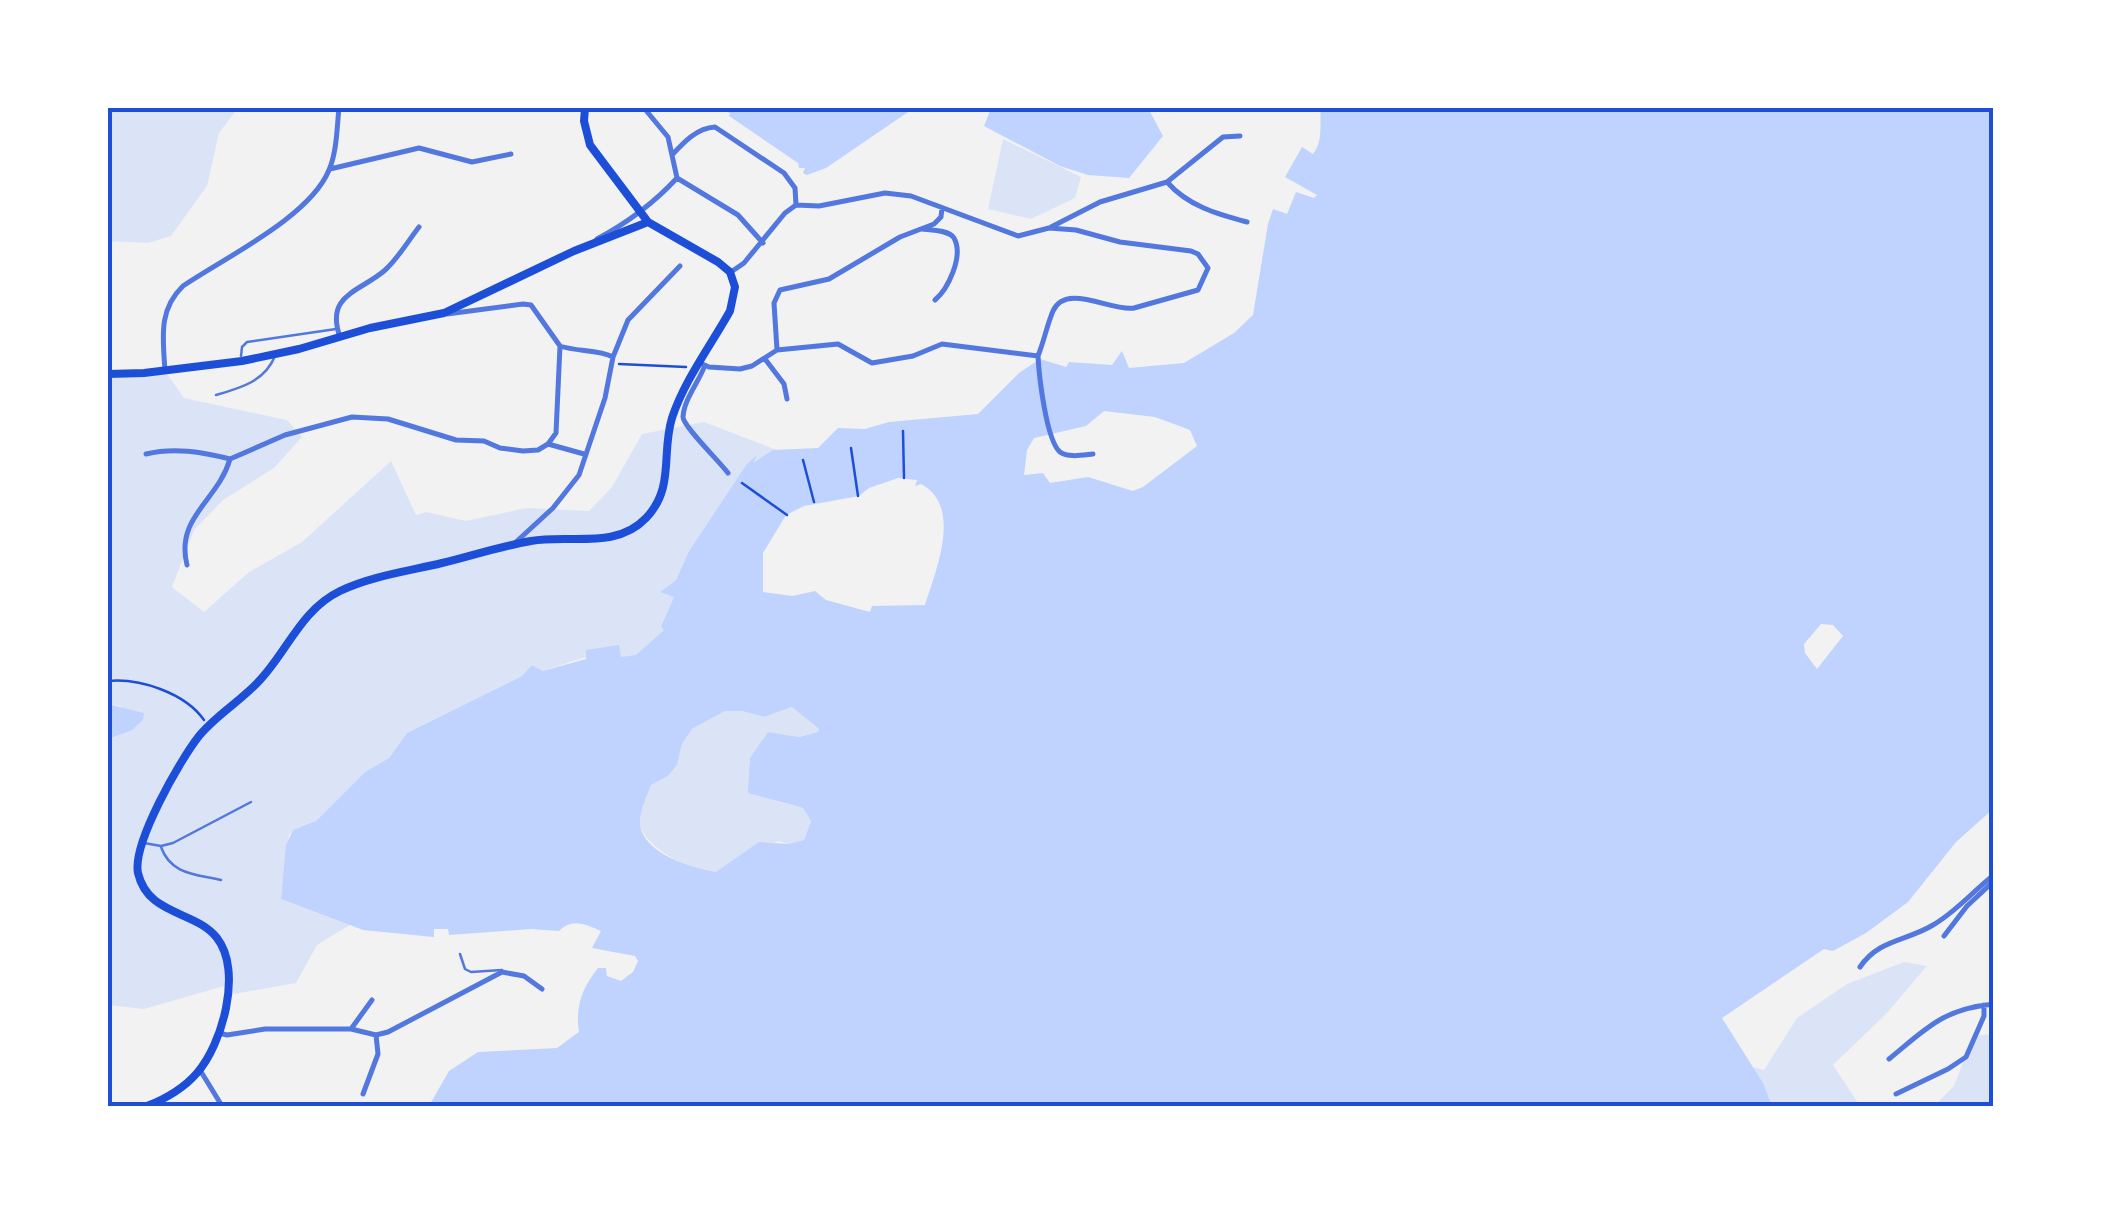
<svg xmlns="http://www.w3.org/2000/svg" width="2101" height="1214" viewBox="0 0 2101 1214" font-family="'Noto Sans',sans-serif">
<style>
.green{fill:#dbe4f7}
.water{fill:#bfd3fe;fill-rule:evenodd}
.lines{fill:none;stroke-linecap:round;stroke-linejoin:round}
.path{stroke:#1d4ed8;stroke-width:2.5}
.service{stroke:#5277de;stroke-width:2.5}
.minor{stroke:#5277de;stroke-width:5}
.secondary{stroke:#1d4ed8;stroke-width:8}
.neatline{fill:none;stroke:#1d4ed8;stroke-width:4}
</style>
<rect width="100%" height="100%" fill="#f2f2f2"/>
<!-- green -->
<path class="green" d="M108,108H238L219,133L207,186L171,236L148,243L108,241Z
M1003,139L1081,177L1075,198L1031,219L988,209Z
M165,371L184,398L287,420L302,437L274,468L223,500L194,530L172,587L204,612L249,572L302,542L391,461L416,515L426,512L466,521L526,508L589,511L612,487L642,434L704,422L777,450L746,465L689,551L676,580L661,591L674,597L661,625L665,629L637,655L621,658L619,646L543,671L532,665L522,676L407,733L389,758L365,772L316,821L289,834L281,899L350,925L317,945L296,983L234,994L231,984L144,1009L108,1005V739L114,736L121,706L108,704V375Z
M792,707L819,729L818,732L799,737L768,732L749,762L775,801L803,808L811,821L804,840L788,844L778,841C763,849 730,871 714,872C693,873 642,846 640,823C639,812 647,796 651,785L668,776L677,765L682,744L692,729L725,711H742L764,717Z
M1904,962L1927,966L1887,1013L1833,1065L1860,1106H1772L1753,1067L1764,1070L1797,1018L1847,984Z
M1993,1034V1106H1934L1954,1086L1973,1036Z"/>
<!-- water -->
<path class="water" d="M716,108H914L826,168L807,175L803,173L805,168H799L798,163L729,116L730,113Z
M991,108H1148L1163,136L1129,178L1088,175L1060,166L984,126Z
M1321,108H1993V809L1956,842L1908,902L1866,933L1833,951L1824,949L1722,1018L1763,1083L1772,1106H429L449,1071L478,1052L557,1048L579,1032C575,1007 582,988 598,968H606L607,976L621,981L633,972L638,961L635,956L592,948L601,931C584,924 573,918 559,931L531,929L449,935L448,929H434V937L363,930L281,899L286,845L293,830L316,821L365,772L389,758L407,733L522,676L532,665L543,671L586,659V650L619,645L621,657L636,655L664,630L661,626L674,597L660,592L676,580L689,551L746,465L757,455L754,462L773,450L818,448L838,428L865,429L889,422L978,414L1019,373L1040,359L1066,367L1069,362L1112,365L1122,351L1129,368L1184,363L1234,333L1253,315L1268,224L1273,209L1287,214L1296,192L1314,198L1317,195L1285,177L1302,147L1313,154C1324,140 1319,122 1321,108ZM1104,411L1155,417L1190,430L1197,446L1143,487L1133,491L1088,477L1050,483L1043,473L1024,475L1027,450L1034,438L1086,426ZM898,478L917,480L915,486L921,484C963,506 936,570 925,605L872,606L870,612L826,600L815,591L792,596L763,592V553L786,515L804,506L859,496L869,488ZM1821,624L1833,625L1843,636L1817,669L1805,653L1804,644ZM792,707L819,729L818,732L799,737L768,732L750,758L748,793L803,808L811,821L804,840L788,844L759,842L716,872C692,868 643,854 640,824C639,812 647,796 651,785L668,776L677,765L682,744L692,729L725,711H742L764,717Z
M108,704L144,713L143,720L132,730L108,739Z"/>
<g class="lines">
<!-- path -->
<path class="path" d="M619,364L686,367
M903,431L904,478
M851,448L858,496
M803,460L814,502
M742,483L787,515
M108,681C140,678 185,693 204,720"/>
<!-- service -->
<path class="service" d="M241,356L242,347L247,342L336,329
M216,395C241,388 265,381 275,356
M144,843L161,846L173,843L251,802
M161,847C171,875 196,874 221,880
M460,954L465,969L471,972L502,970"/>
<!-- minor -->
<path class="minor" d="M644,108L668,137L677,178L738,215L763,243
M672,155C684,142 697,128 715,127L784,173L795,188L796,205
M330,169L419,148L472,162L511,154
M1167,182C1188,206 1217,214 1247,222
M1051,227L1100,202L1167,182L1223,137L1240,136
M922,229C931,230 949,230 954,238C964,256 948,289 935,300
M597,239C627,223 654,203 677,178
M340,337C325,295 359,292 384,271C397,260 408,241 419,227
M560,346C577,352 598,349 613,357
M777,350L774,303L780,290L829,279L900,237L934,224L941,217L942,208
M1038,356C1039,375 1046,440 1060,452C1068,458 1083,455 1093,454
M765,359L784,384L787,399
M700,363L709,367L740,369L752,366L777,350L838,344L872,363L913,356L942,344L1038,356C1044,341 1047,325 1053,311C1066,282 1112,312 1134,308L1198,290L1208,268L1198,254L1191,251L1120,242L1076,230L1049,228L1018,236L911,196L885,193L819,206L796,205L785,213L744,263L731,272
M705,365C699,382 684,399 683,417C683,426 720,462 728,473
M165,371C163,338 158,310 183,286C224,258 310,217 329,170C337,152 337,126 339,108
M548,444L584,454
M146,454C174,447 202,452 230,459
M516,542L553,508L579,475L605,398L613,357L628,320L680,266
M187,565C175,517 218,501 230,459L285,435L352,417L388,419L456,440L484,441L500,448L523,451L538,450L548,444L556,433L560,346L531,305L523,304L447,314
M1944,936L1967,906L1994,881
M1860,967C1879,939 1907,941 1933,925C1956,912 1973,891 1994,875
M351,1029L372,1000
M219,1033L227,1035L265,1029H351L376,1035L388,1032L502,972L524,976L542,989
M1889,1059C1926,1029 1942,1009 1994,1004
M200,1070L222,1106
M363,1094L378,1054L376,1035
M1896,1094L1948,1069L1966,1057L1984,1016V1005"/>
<!-- secondary -->
<path class="secondary" d="M108,374L144,373L242,361L299,349L370,328L444,313L574,251L648,222
M147,1106C165,1099 184,1088 197,1073C222,1045 243,971 217,938C195,910 148,916 138,873C132,844 180,760 199,736C216,715 241,701 260,680C288,650 301,610 340,591C371,576 409,571 442,563C471,556 501,546 531,541C569,534 616,550 646,518C675,488 661,453 672,418C684,381 711,345 730,311L735,287L730,272L718,262L648,222L590,145L584,121L585,108"/>
</g>
<!-- border -->
<rect width="2101" height="1214" fill="none" stroke="#ffffff" stroke-width="220"/>
<rect x="110" y="110" width="1881" height="994" class="neatline"/>
</svg>
